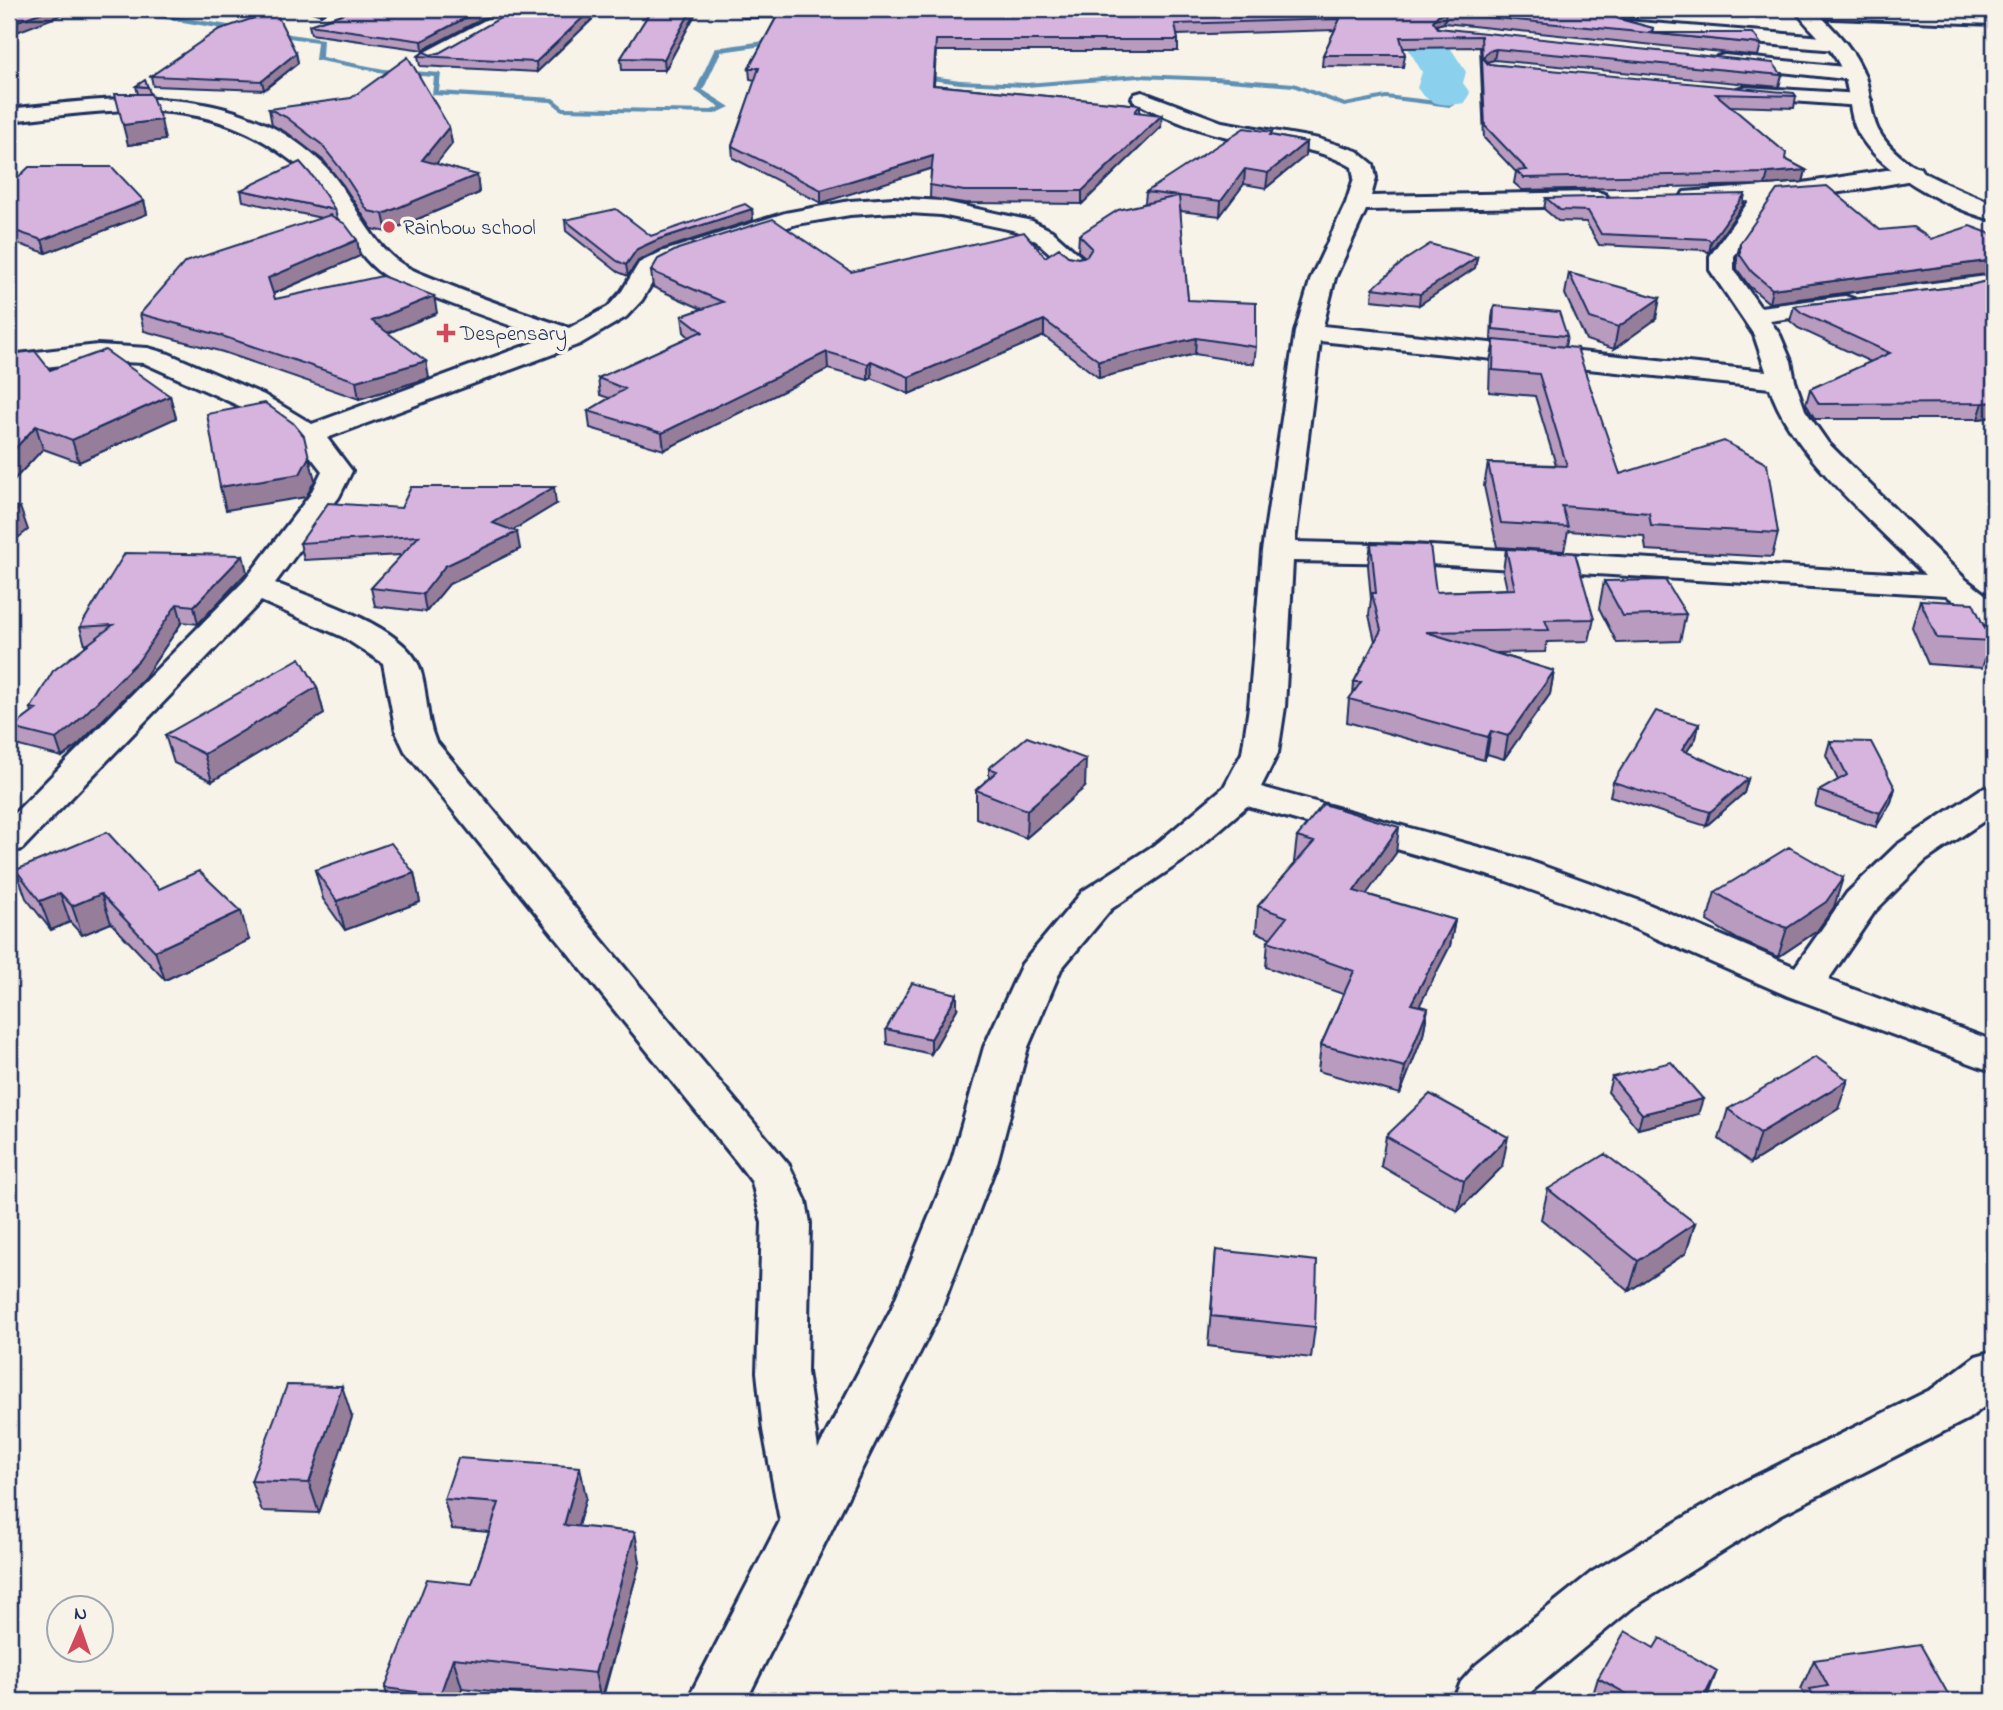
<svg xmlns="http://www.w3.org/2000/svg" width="2003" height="1710" viewBox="0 0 2003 1710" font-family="'Indie Flower',sans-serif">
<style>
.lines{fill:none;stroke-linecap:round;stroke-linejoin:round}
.stream{fill:#5e90b3;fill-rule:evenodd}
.river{fill:#8bd0ec;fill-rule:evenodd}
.street-casing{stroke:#1b2f5e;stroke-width:6}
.secondary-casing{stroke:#1b2f5e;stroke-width:6}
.street{fill:#f7f3e8;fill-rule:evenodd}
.secondary{fill:#f7f3e8;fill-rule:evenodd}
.wall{fill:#b89bbf;stroke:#1b2f5e;stroke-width:2}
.shaded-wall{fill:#967e9b;stroke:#1b2f5e;stroke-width:2}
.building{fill:#d6b4de;stroke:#1b2f5e;stroke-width:2}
.poi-dot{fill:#d1495b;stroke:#f7f3e8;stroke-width:2.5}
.labels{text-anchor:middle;stroke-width:7;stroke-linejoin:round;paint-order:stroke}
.far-poi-label{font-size:21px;fill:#1b2f5e;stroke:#f7f3e8;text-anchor:start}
</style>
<rect width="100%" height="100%" fill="#f7f3e8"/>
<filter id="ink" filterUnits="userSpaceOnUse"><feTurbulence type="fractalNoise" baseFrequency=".0143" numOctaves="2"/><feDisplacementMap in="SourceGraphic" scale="14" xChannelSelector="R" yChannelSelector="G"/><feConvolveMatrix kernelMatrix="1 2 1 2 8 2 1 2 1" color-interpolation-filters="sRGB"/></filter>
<g filter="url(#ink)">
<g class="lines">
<!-- stream -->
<path class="stream" d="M146,9H152L155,13L247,28L229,30L153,17Z
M271,27L290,34L323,39L322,57L384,69L441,73L439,91L553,98L564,107L711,110L720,107L695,91L715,48L771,40L785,43L721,52L703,90L730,107L715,114L562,111L551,102L432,95L434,77L384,73L315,60L317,42L289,38L269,30Z
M918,74L960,80L1027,83L1138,74L1215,77L1294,83L1345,103L1386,95L1446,102L1444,93L1448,91L1452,93L1454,105L1450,107L1386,99L1344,107L1293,87L1215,81L1138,78L1027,87L960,84L915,78L914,76Z"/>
<!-- river -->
<path class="river" d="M1408,9H1451L1437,27L1466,72L1463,83L1470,93L1464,103C1444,107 1429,105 1417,88L1422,72L1394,25Z"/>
<!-- street casing -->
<g class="street-casing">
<path id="street" d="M506,9H528L439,60L432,62L422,56L425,52Z
M1590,9H1609L1617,17L1626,21L1836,38L1846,44L1836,50L1623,32L1603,25Z
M1798,9L1994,12V24L1806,17L1799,15Z
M1724,55L1854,68L1861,70L1864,74L1861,78L1854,80L1717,65L1714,61L1717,57Z
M1744,87L1861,94L1868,96L1871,100L1868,104L1861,106L1737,97L1734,93L1737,89Z
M1142,92L1222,122L1319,139L1357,151L1373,164L1376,178L1371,196L1597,192L1605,194L1609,199L1605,204L1597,206L1366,210L1335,278L1323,326L1766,371L1754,335L1710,270V256L1749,201L1692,204L1684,202L1681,197L1684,192L1803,183L1912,166L1920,168L1923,173L1920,178L1912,180L1857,190L1773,200L1734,256V270L1760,307L1845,296L1854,299L1858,304L1854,309L1770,321L1780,335L1791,361L1795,381L1805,410L1828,443L1965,579L1994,601V626L1982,623L1946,595L1413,563L1293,561L1285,707L1278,753L1261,787L1529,861L1643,902L1795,967L1847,893L1897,845L1981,789L1994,786V814L1925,861L1875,911L1828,980L1994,1041V1072L1788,996L1615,920L1501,879L1247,806L1187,858L1111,909L1061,969L1028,1047L997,1163L941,1310L746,1701H687L780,1521L763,1430L757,1372L762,1223L752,1182L737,1162L405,751L396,732L383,663L343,637L261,601L22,849L9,853V819L245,580L310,495L322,471L300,443L264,417L144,363L98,361L9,371V355L98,345L148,348L169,354L264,395L312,424L546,338C506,324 466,310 426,294C410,287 392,282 378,271C348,246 336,205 310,177C298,164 282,154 268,144C188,94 97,112 9,121V109C119,97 233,79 322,163C351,191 364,235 396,260C410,271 428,276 444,283C485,300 527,314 569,328L608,307L622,291L639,263L661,252L785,213L850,201L893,198L941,201L1032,221L1052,231L1089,264L1086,269L1077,271L1068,269L1036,241L1017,231L941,215L893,212L850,215L797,224L679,262L658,273L642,300L626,317L580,344L327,438L352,471L339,497L275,583C314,599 402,625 419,666C428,690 425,716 435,740L789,1165L806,1201L810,1223L807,1372L818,1449L891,1310L951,1163L984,1047L1022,964L1083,891L1159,842L1224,787L1242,753L1249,707L1262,551L1295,332L1311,278L1346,203L1354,178L1352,167C1318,147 1280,146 1242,140C1204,133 1169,120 1135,102L1132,98L1135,94ZM1320,341L1770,388C1791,454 1876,524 1925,575L1413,545L1295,542Z"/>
</g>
<!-- secondary casing -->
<g class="secondary-casing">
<path id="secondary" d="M1795,9H1814C1833,29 1856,50 1865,77C1871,94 1870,114 1878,130C1900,170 1955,187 1994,204V220C1951,210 1872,169 1855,126C1848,107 1850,86 1841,68C1831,44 1808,30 1795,9Z
M1994,1351V1399L1968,1419L1782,1514L1632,1608L1520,1701H1453L1461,1682L1476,1665L1592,1572L1744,1482L1932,1389L1976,1356Z"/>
</g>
<!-- street -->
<use href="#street" class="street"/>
<!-- secondary -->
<use href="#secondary" class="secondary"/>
</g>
<!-- wall -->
<path class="wall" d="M302,9H330L321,15Z
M357,9H501L423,50L311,34L309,25Z
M516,9H603L537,72L420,66L418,56L431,55L439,53Z
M652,9H698L665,70H622L621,58Z
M735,9H1600L1619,19L1653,28L1652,33L1761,44L1758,56L1444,23L1436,25L1438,28L1782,75L1779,87L1494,60L1487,62L1488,64L1796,96L1794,108L1730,106L1785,159L1806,170L1803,182L1765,185L1522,190L1514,183L1516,172L1484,138L1480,47L1403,48L1405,55L1403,67L1322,66L1323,55L1335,30L1177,35L1178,40V51H936L934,85L1140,105V112L1161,127L1082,204L964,203L930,198L931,168L821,203L733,158L732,146L755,80L750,79L749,68L776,18H742Z
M1613,9H1639L1637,18L1629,17Z
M1945,9H1994V11Z
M296,53L298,63L264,90L153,86L151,76Z
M136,86L148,87L165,140L128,145L138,94Z
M269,109L449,127L452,144L435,164L477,175L479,193L387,232L372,229L343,185L324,161L289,134L272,125Z
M1272,132L1271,135L1306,142L1305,156L1266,188L1244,184L1220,216L1180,211L1188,300L1256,347L1254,364L1195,354L1099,378L1044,336L909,394L872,378L868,380L828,369L664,450L590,428L588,411L609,398L600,395L598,378L689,337L684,332L682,316L702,309L653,287L651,271L851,272L1068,256L1078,258L1084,256L1078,251L1079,235L1145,203L1146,192Z
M9,186L144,201L147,214L46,253L9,241Z
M241,190L335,210L337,218L357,240L360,256L273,294L275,299L437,313L388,333L429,378L359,399L223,352L144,331L140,314L321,218L243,201Z
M1546,198L1743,205L1709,253L1705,250L1599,245L1586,222L1558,221L1544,209Z
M752,209L753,220L660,250L638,261L628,276L618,272L566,231L565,220L651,236Z
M1880,230L1931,239L1994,235V274L1769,303L1749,286L1737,269V257L1740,243Z
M1477,257L1475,268L1419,305L1372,300L1373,288Z
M1569,273L1656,319L1614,349L1586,340L1565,294Z
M1994,279V417L1978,419H1815L1806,404L1810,389L1871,362L1798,328L1790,321L1794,306L1971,285Z
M1494,306L1567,336L1565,347L1620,474L1778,533L1772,557L1646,550L1644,536L1568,531L1564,551L1497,547L1484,486L1488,463L1556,465L1535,396L1489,392L1490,361L1494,341L1491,340L1492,318Z
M9,354L50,370L170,396L176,418L79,462L43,449L9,485Z
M556,504L513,530L520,549L449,584L426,612L375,606L371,588L402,555L304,560L300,543L401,508Z
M1371,543L1436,592L1507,589L1503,571L1506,549L1594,619L1589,641L1547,642L1545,652L1496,653L1554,671L1550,694L1504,759L1487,754L1484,760L1347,722L1349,699L1353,695L1354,682L1375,641L1369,615L1371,599L1368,565Z
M247,572L198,624L182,622L144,678L79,744L62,757L19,746L12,728L32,713L31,708L88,644L85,645L80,627Z
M1604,581L1686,614L1680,641L1617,643L1599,608Z
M1920,600L1991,641L1982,668L1928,664L1912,627Z
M317,687L324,714L212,781L174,763L165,735Z
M1699,724L1696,738L1686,752L1748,779L1744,793L1706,826L1610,796L1613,782Z
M1830,741L1895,788L1891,802L1876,827L1815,806L1819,791L1838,780L1826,755Z
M989,768L1085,787L1026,838L976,818V790L989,778Z
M1297,837L1396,853L1366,894L1455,920L1450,946L1419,1006L1428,1008L1423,1035L1400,1094L1318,1071L1321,1045L1343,994L1266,967L1268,941L1271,938L1256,932L1258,906L1296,863L1294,862Z
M16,870L159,889L249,940L165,980L111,923L82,935L70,922L51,930L26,898Z
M315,870L414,873L420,902L345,930L323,899Z
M1715,892L1834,907L1817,931L1778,957L1739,940L1707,921Z
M957,1009L931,1054L887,1044L886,1029Z
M1612,1077L1698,1114L1638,1129L1608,1092Z
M1728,1109H1838L1751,1163L1719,1139Z
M1386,1136L1502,1167L1458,1211L1381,1166Z
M1548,1189L1695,1223L1686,1253L1629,1291L1541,1219Z
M1216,1250L1315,1327L1311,1358L1208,1346Z
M352,1417L319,1513L262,1511L251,1481Z
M586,1497L578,1526L640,1562L602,1701H588L462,1688L457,1701H389L385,1688L472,1584L489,1532L452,1529L444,1499Z
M1814,1660L1952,1701H1804L1806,1698L1801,1689Z
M1598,1678L1705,1701H1591Z"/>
<!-- shaded-wall -->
<path class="shaded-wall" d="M51,9H68L63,10L64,14L9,35V24Z
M320,9H330L321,15Z
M482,9H501L423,50L422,41Z
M592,9H603L537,72L536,62Z
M692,9H698L665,70L664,59Z
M1446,13L1444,23L1436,25L1433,21L1438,15Z
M1496,49L1494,60L1486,62L1483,58L1488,51Z
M296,53L298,63L264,90L262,81Z
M1162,115L1161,127L1082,204V191Z
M161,120L165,140L128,145L123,125Z
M449,127L452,144L425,178L422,160Z
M1306,142L1305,156L1266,188L1268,173Z
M933,156V168L821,203V190Z
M1245,169L1244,184L1220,216L1221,201Z
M1806,170L1803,182L1765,185L1768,173Z
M477,175L479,193L387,232L383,214Z
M1745,194L1743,205L1709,253L1711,242Z
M144,201L147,214L46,253L42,240Z
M752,209L753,220L660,250L638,261L628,276L626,265L637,249L659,239Z
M357,240L360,256L272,294L268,278Z
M1477,257L1475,268L1419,305L1420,294Z
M1994,260V273L1769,303L1772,289Z
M434,296L437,313L375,338L372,321Z
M1660,298L1656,319L1614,349L1618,327Z
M1044,320V336L909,394V377Z
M1196,338L1195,354L1099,378V361Z
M827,352L828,369L664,450L662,433Z
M426,361L429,378L359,399L356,381Z
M871,361L872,378L868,380V364Z
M170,396L176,418L79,462L72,440Z
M1994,402V417L1978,419L1983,403Z
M36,426L43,449L9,485V455Z
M309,457L315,480L306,497L226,510L220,487Z
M554,487L556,504L495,541L493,523Z
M20,507L28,530L9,545V516Z
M517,532L520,549L449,584L426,612L423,594L445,566Z
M243,555L247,572L198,624L194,606Z
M177,604L182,622L144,678L79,744L62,757L56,739Z
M1554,671L1550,694L1504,759L1508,736Z
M317,687L324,714L212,781L204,754Z
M1699,724L1696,738L1678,765L1682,750Z
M1491,731L1487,754L1484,760L1488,737Z
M1086,759L1085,787L1026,838L1027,810Z
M1748,779L1744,793L1706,826L1710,812Z
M1895,788L1891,802L1876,827L1880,813Z
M1399,827L1396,853L1350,917L1354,891Z
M414,873L420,902L345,930L337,901Z
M1843,878L1834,907L1817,931L1778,957L1787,928Z
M60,893L70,922L51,930L40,901Z
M101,894L111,923L82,935L72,906Z
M241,911L249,940L165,980L155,951Z
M1455,920L1450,946L1407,1030L1411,1004Z
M957,994V1009L931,1054V1039Z
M1428,1008L1423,1035L1400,1094L1405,1067Z
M1848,1080L1838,1109L1751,1163L1760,1133Z
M1703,1099L1698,1114L1638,1129L1642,1114Z
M1508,1137L1502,1167L1458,1211L1464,1181Z
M1695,1223L1686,1253L1629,1291L1638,1261Z
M342,1386L352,1417L319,1513L309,1483Z
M580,1467L586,1497L570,1555L564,1525Z
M635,1532L640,1562L601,1701L595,1673Z
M453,1658L462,1688L457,1701H442L440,1695Z
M1717,1671L1706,1700L1702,1701Z"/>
<!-- building -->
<path class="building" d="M9,9H51L9,24Z
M357,9H482L422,41L309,25Z
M516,9H592L536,62L418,56L424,52L431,55L439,53Z
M652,9H692L664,59L621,58Z
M781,9H1600L1619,19L1653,28L1651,33H1753L1761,44L1446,13L1438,15L1433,21L1438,28L1773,63L1782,75L1496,49L1488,51L1483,58L1488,64L1794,93L1796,96L1716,94L1786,153L1785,159L1806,170L1768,173L1524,178L1516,171L1527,170L1485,126L1481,36L1400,37L1405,55H1323L1340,19L1175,24L1178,40H936L933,85L1140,105L1135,112L1162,115L1082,191H964L930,185L933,156L821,190L732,146L759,68H749Z
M275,11L296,53L262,81L151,76L218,30Z
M408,57L449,127L422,160L477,175L383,214L368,211L340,168L321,144L286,117L269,109L351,98Z
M145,80L148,87L136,86Z
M115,94H151L161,120L123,125Z
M1244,128L1272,132L1270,135L1306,142L1268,173L1245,169L1221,201L1179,196L1188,300L1256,303V347L1196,338L1099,361L1044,320L909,377L871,361L868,364L827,352L662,433L588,411L625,389L598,378L700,332L704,333L682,316L723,302L651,271L658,259L678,249L773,219L851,272L1024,232L1045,257L1059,248L1068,256L1078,258L1087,256L1092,248L1079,235L1118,210L1178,196L1146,192Z
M300,162L315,179L335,210L241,190Z
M29,167H112L144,201L42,240L9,229V186Z
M1827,186L1880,230L1913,227L1931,239L1970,226L1994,235V260L1772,289L1752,272L1740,255V243L1777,190Z
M1745,194L1711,242L1708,239L1601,234L1588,211L1560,210L1546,198Z
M745,204L752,209L659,239L637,249L626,265L617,261L565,220L616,209L651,236Z
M330,215L345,224L357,240L268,278L275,299L382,276L434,296L372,321L426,361L356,381L219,335L140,314L185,262Z
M1430,244L1477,257L1420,294L1373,288L1405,260Z
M1569,273L1660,298L1618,327L1590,318Z
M1994,279V402L1983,403L1819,404L1810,389L1890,353L1802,313L1794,306L1971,285Z
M1494,306L1559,312L1567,336L1493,329Z
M1494,340L1577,348L1620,474L1724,441L1767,464L1778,533L1651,526L1649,513L1562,506L1568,527L1501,523L1488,463L1567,466L1539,374L1493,370Z
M105,350L170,396L72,440L36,426L9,455V354L35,351L50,370Z
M265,403L293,423L304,436L309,457L300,474L220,487L207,414Z
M411,487H554L493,523L517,532L445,566L423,594L371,588L419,536L300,543L328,503L401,508Z
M9,506L20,507L9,516Z
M1371,543L1430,545L1436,592L1515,589L1506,549L1575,553L1594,619L1545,620L1549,630L1426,632L1554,671L1508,736L1491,731L1488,737L1349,699L1361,682H1354L1381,630L1372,593H1376Z
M125,553L243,555L194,606L177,604L139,660L73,726L56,739L12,728L37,709L31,708L53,671L113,625L80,627Z
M1665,580L1686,614L1623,616L1604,581Z
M1920,600L1973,603L1991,641L1937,638Z
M300,658L317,687L204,754L165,735Z
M1656,711L1699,724L1682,750L1748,779L1710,812L1613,782Z
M1027,737L1086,759L1027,810L976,790L997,771L989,768Z
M1830,741L1871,742L1895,788L1880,813L1819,791L1847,775Z
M1323,804L1399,827L1354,891L1455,920L1411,1004L1428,1008L1405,1067L1321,1045L1354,971L1268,941L1287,917L1258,906L1314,842L1297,837Z
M107,832L159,889L199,871L241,911L155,951L101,894L72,906L60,893L40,901L16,870Z
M391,843L414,873L337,901L315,870Z
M1789,847L1843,878L1826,902L1787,928L1747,911L1715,892Z
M912,983L957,994L931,1039L886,1029Z
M1816,1057L1848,1080L1760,1133L1728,1109Z
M1671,1062L1703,1099L1642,1114L1612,1077Z
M1430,1094L1508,1137L1464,1181L1386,1136Z
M1605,1154L1695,1223L1638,1261L1548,1189Z
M1216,1250L1317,1261L1315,1327L1211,1316Z
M287,1385L342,1386L309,1483L251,1481Z
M458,1458L580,1467L564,1525L635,1532L595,1673L453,1658L440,1695L385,1688L427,1579L472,1584L499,1503L444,1499Z
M1625,1631L1654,1648L1660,1638L1717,1671L1702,1701H1625L1629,1695L1598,1678Z
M1920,1644L1952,1701H1816L1810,1689L1828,1686L1814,1660Z"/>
</g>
<!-- markers -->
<g class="poi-dot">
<circle cx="389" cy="227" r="7"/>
<path d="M442.5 322.5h7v7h7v7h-7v7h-7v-7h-7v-7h7z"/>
</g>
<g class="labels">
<!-- far-poi labels -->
<g class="far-poi-label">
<text x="403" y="234">Rainbow school</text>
<text x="460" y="340">Despensary</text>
</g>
</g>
<!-- margin -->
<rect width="2003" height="1710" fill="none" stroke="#f7f3e8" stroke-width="35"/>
<rect x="18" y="18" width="1968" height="1675" fill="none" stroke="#1b2f5e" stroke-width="2.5" filter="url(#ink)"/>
<!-- north arrow -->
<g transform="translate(80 1629) rotate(2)"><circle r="33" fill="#f7f3e8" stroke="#9fa5b1" stroke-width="2"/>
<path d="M0-5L12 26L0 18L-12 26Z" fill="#d1495b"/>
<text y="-10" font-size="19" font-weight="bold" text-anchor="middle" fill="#1b2f5e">N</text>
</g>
</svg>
